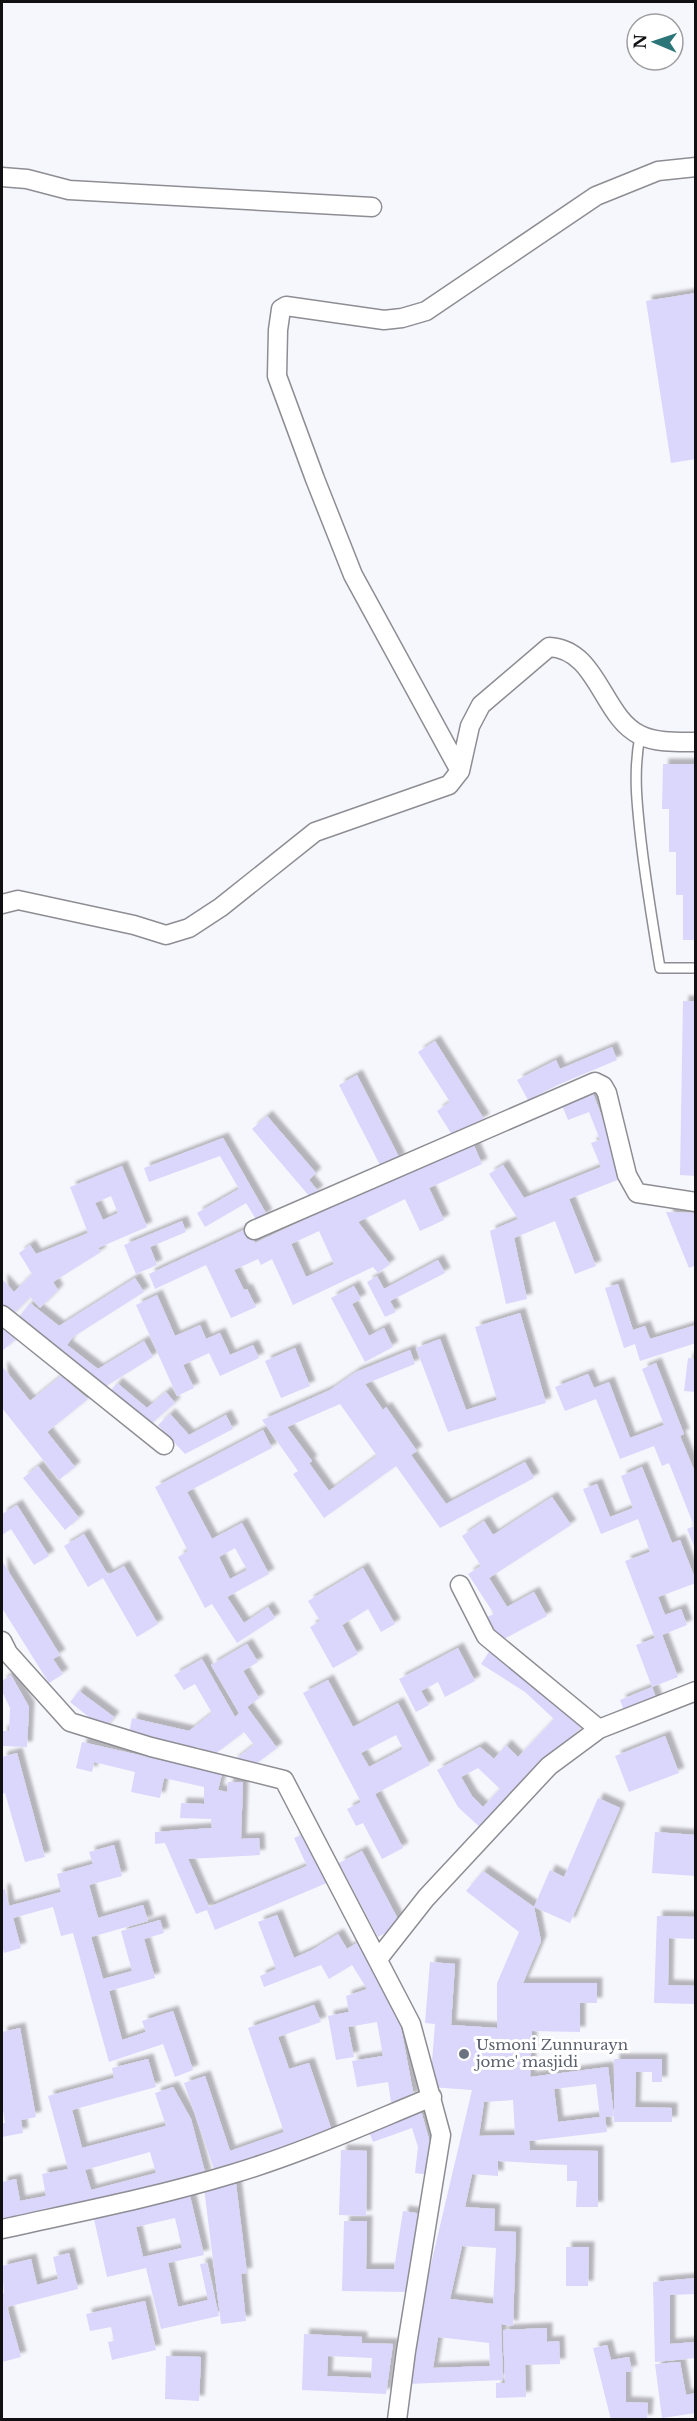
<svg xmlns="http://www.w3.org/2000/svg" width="697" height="2421" viewBox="0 0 697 2421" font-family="'Libre Baskerville',serif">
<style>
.building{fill:#dbd6fc;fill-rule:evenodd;filter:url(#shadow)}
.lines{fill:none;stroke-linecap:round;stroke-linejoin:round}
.service-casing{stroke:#8d8d93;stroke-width:12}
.minor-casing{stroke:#8d8d93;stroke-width:21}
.service{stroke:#fff;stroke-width:9}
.minor{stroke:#fff;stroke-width:18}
.worship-dot{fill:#6b7280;stroke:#fff;stroke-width:2}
.labels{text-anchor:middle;stroke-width:6;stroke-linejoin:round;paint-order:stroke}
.worship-label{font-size:15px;fill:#5b616d;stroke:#fff;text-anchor:start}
</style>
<defs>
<filter id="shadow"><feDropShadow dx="5.5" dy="-5.5" stdDeviation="1.5" flood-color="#0004"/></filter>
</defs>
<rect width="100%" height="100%" fill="#f6f6fd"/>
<!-- building -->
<path class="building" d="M696,293V459L671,463L646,301Z
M663,764H696V940H683V895H676V852H669V809H662Z
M683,1001H696V1176L680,1175Z
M435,1041L484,1119L454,1138L437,1111L450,1102L418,1052Z
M612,1047L617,1060L560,1084L528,1100L517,1080L556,1060L560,1069Z
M357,1075L400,1159L382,1169L339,1085Z
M592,1091L625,1177L569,1199L596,1266L575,1274L555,1221L514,1238L527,1299L506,1304L490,1231L518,1219L489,1174L503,1165L524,1198L601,1167L591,1143L600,1140L589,1112L568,1120L561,1103Z
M267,1116L316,1173L309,1180L318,1191L310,1197L252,1129Z
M223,1138L267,1215L257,1221L246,1203L205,1227L197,1213L239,1189L220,1156L149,1182L144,1168Z
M472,1141L482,1164L429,1188L444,1220L420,1231L405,1199L358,1222L390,1264L378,1273L373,1267L293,1305L272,1259L261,1265L258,1259L234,1270L244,1290L247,1289L256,1307L231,1318L206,1265L155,1289L149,1274L248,1228L255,1243ZM319,1231L334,1264L306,1277L291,1244Z
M122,1166L147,1227L98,1248L101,1252L53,1282L58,1290L40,1308L30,1297L9,1318L2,1310V1279L14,1292L32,1274L19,1253L30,1245L36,1254L88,1233L70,1187ZM111,1196L118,1213L103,1220L95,1203Z
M666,1212L696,1213V1270L694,1266L689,1268Z
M182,1221L186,1232L150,1247L157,1265L136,1274L124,1245Z
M438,1260L445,1273L390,1301L396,1312L385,1317L367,1282L377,1276L384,1289Z
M135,1278L144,1292L73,1337L67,1345L98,1369L144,1341L153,1357L100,1390L15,1322L30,1303L59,1326Z
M618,1284L633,1330L645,1326L650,1339L696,1325V1343L640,1361L635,1344L624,1348L605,1288Z
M354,1286L361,1299L352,1304L369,1336L384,1328L393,1347L365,1362L331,1298Z
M157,1295L175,1336L200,1325L206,1339L220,1333L230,1355L253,1345L259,1358L220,1376L209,1353L183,1365L194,1388L177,1396L136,1305Z
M520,1313L546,1403L448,1432L416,1348L440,1339L466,1410L497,1400L475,1327Z
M2,1327L16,1339L2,1351Z
M295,1348L310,1386L281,1398L265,1361Z
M410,1350L415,1364L365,1384L383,1410L386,1407L417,1451L411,1455L446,1504L525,1462L534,1478L440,1528L396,1466L324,1518L293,1474L298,1471L262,1420L330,1390L356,1372ZM340,1404L377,1456L329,1491L309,1463L312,1461L287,1427Z
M688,1358L696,1359V1392L684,1391Z
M656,1363L684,1434L680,1436L696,1475V1551L687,1529L694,1526L669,1463L662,1466L654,1446L620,1459L596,1399L565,1411L555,1387L588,1374L594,1388L609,1382L630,1438L664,1425L642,1369Z
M2,1366L30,1401L61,1376L88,1399L47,1432L75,1467L59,1480L2,1408Z
M117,1383L147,1408L166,1392L175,1403L146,1428L107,1396Z
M170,1414L189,1435L226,1415L233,1429L185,1454L158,1425Z
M263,1430L272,1448L187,1492L212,1539L242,1523L269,1574L227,1597L244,1623L268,1607L275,1618L237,1643L212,1604L205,1608L178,1557L188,1551L155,1487ZM235,1548L247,1570L230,1579L219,1557Z
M38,1466L79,1518L65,1530L23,1478Z
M642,1467L672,1543L680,1540L696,1581V1583L658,1597L665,1615L681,1609L687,1625L662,1635L678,1677L652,1687L636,1645L655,1638L625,1561L650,1552L638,1519L601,1534L583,1489L597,1484L610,1517L633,1508L621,1476Z
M552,1497L571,1525L489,1578L507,1607L534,1592L547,1616L500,1641L487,1617L494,1614L468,1574L481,1566L462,1536L484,1521L493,1535Z
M17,1505L49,1556L34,1565L11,1529L2,1535V1514Z
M84,1534L108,1575L124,1566L158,1624L137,1637L103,1578L88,1587L64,1546Z
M2,1561L60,1655L53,1659L63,1674L49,1683L2,1608Z
M363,1568L395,1624L381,1632L368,1609L342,1625L358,1654L333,1668L310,1627L320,1621L308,1601Z
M247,1644L258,1662L243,1671L259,1698L247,1707L277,1748L249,1769L232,1762L254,1745L244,1732L215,1754L197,1747L194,1750L129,1734L132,1718L189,1731L212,1713L195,1684L184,1690L174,1675L202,1659L235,1717L239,1713L211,1665Z
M458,1648L475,1681L445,1697L438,1682L421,1691L429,1705L416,1712L399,1679Z
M489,1652L534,1681L582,1726L484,1831L458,1807L437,1770L480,1747L494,1759L506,1745L518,1757L554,1719L525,1692L481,1664ZM478,1768L500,1789L483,1807L472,1796L461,1777Z
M11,1675L29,1707L27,1747L2,1746V1731H9L10,1708L2,1691V1681Z
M328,1680L353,1727L398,1703L430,1765L375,1794L403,1848L382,1859L363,1823L356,1826L347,1809L361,1802L303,1693ZM396,1735L403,1749L369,1767L361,1753Z
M652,1687L658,1703L626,1716L620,1700Z
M79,1691L114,1717L104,1729L70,1702Z
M665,1736L679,1773L629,1792L615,1756Z
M82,1742L222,1774L218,1790L227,1792L228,1782H243L241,1839L259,1838L260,1855L188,1859L209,1907L307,1866L294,1838L303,1834L329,1882L215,1930L207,1910L196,1914L165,1843L155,1844V1832L212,1828L211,1819L180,1818L181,1803L204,1804V1787L164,1778L160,1798L131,1792L135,1772L94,1762L92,1772L76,1768Z
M17,1753L45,1857L25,1862L5,1793L2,1794V1757Z
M598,1798L620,1808L570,1923L534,1907L550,1870L564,1877Z
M655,1832L696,1835V1876L652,1873Z
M114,1845L122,1876L89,1885L98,1918L143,1905L148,1921L91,1937L103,1979L132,1971L121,1931L160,1920L164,1933L144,1939L155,1978L109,1991L122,2040L146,2032L142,2021L173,2011L193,2070L175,2077L163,2044L109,2062L73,1933L61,1936L53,1907L13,1918L21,1948L4,1953L2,1945V1890L5,1889L9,1906L61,1892L57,1874L93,1864L89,1852Z
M362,1851L401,1925L378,1937L339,1863Z
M483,1871L534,1907L541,1941L523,1983H597V2003H580V2032L532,2031L530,2077L608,2067L614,2116L605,2117L607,2132L529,2141L530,2150L598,2151V2207H576L577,2181H567V2165L498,2161V2176L472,2174L465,2207L495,2209L494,2231L516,2232L513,2326L501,2324L503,2380L407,2384L419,2315L472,2090L430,2087L435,2024L425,2023L430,1962L455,1964L451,2025L497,2028V1983L519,1932L466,1891ZM596,2084L600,2117L558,2122L554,2089ZM513,2100L515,2135L479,2136L484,2102ZM462,2246L496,2248L493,2304L450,2299ZM438,2337L489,2343L490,2366L433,2368Z
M277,1915L294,1958L312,1950L338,1934L347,1949L360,1941L396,2001L414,2097L391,2102L388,2082L357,2087L352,2061L383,2056L377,2022L348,2027L354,2057L336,2060L328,2016L349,2012L346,1996L367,1989L352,1965L329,1979L321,1965L264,1987L260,1976L276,1969L258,1922Z
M657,1916L696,1917V1939L669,1938L668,1985L696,1986V2004L654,2003Z
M314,2005L321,2022L278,2037L289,2069L309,2063L333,2134L216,2175L184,2083L205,2076L230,2151L284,2132L248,2028Z
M20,2028L36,2117L21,2120L23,2133L2,2137V2123H5L2,2103V2032Z
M148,2059L156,2087L72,2110L82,2148L166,2126L155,2093L173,2087L191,2119L206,2176L2,2225V2182L16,2179L20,2201L46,2196L42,2174L68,2169L48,2096L114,2078L112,2068ZM150,2152L156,2173L91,2190L85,2170Z
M614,2059H662V2082H652V2072H636L635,2107L672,2108V2122H614Z
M420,2107L433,2154L430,2175L415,2173L418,2147L412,2128L373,2142L367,2127Z
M341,2150L367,2151L366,2216L339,2215Z
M236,2184L247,2273L241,2274L246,2321L221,2324L204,2188Z
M190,2196L204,2255L168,2263L178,2307L208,2300L200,2264L207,2263L219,2316L161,2329L146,2268L107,2277L94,2219ZM175,2218L182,2248L143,2257L136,2227Z
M403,2211L422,2214L409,2292L342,2291L344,2221H367L366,2269H394Z
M566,2247H589L588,2286H566Z
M69,2253L78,2289L7,2307L21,2357L2,2362V2294L4,2293L2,2266L31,2259L37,2285L58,2279L53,2257Z
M696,2278V2294L670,2295V2344L696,2342V2358L655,2362L653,2282Z
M145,2301L156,2350L112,2360L108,2342L114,2341L111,2327L90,2331L86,2314Z
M547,2328V2342L559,2341L560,2364L525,2365L526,2397L496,2398V2383H505L503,2330Z
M304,2334L362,2337V2343L393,2344L386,2394L302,2390ZM328,2356L372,2358L371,2378L327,2376Z
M607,2345L611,2360L629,2357L632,2371L626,2372V2402L648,2403L647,2420H611L593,2348Z
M166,2356L201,2357L199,2401L165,2399Z
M680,2362L686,2395L696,2393V2413L662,2418L655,2364Z"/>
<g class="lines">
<!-- service casing -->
<g class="service-casing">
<path id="service" d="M640,736C633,772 637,805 641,841C646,884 653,926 660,968H696"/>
</g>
<!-- minor casing -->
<g class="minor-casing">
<path id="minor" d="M2,177L27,179L69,190L372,207
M460,771L353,575L315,479L277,376L278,330L281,309L286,306L384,320L402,318L426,311L596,196L658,171L696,167
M2,904L18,900L134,925L166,935L189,928L221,907L315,832L449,785L460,771L470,726L481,705L549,647C598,649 602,717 640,735C656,743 678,742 696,742
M254,1230L595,1082L603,1086L607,1093L627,1175L637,1193L696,1202
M2,1315L164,1445
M460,1585L486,1636L599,1729
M2,1641L8,1653L70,1722L151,1747L284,1780L411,2024L441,2135L406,2351L397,2420
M378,1959L426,1898L549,1766L599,1729L696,1691
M2,2229C79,2212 156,2197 232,2174C300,2154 366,2124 432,2097"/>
</g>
<!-- service -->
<use href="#service" class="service"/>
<!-- minor -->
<use href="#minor" class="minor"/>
</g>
<!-- markers -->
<circle class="worship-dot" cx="464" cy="2054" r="6"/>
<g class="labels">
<!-- worship labels -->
<g class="worship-label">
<text x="476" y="2050">Usmoni Zunnurayn<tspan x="476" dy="17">jome' masjidi</tspan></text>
</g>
</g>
<!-- border -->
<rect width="697" height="2421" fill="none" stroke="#101013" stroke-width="6"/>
<!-- north arrow -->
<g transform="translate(655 42) rotate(272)"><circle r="28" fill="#ffffff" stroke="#9f9fa1" stroke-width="1.5"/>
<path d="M0-4.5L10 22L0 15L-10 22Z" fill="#2c7679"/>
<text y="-9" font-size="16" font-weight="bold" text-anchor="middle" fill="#101013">N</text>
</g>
</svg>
